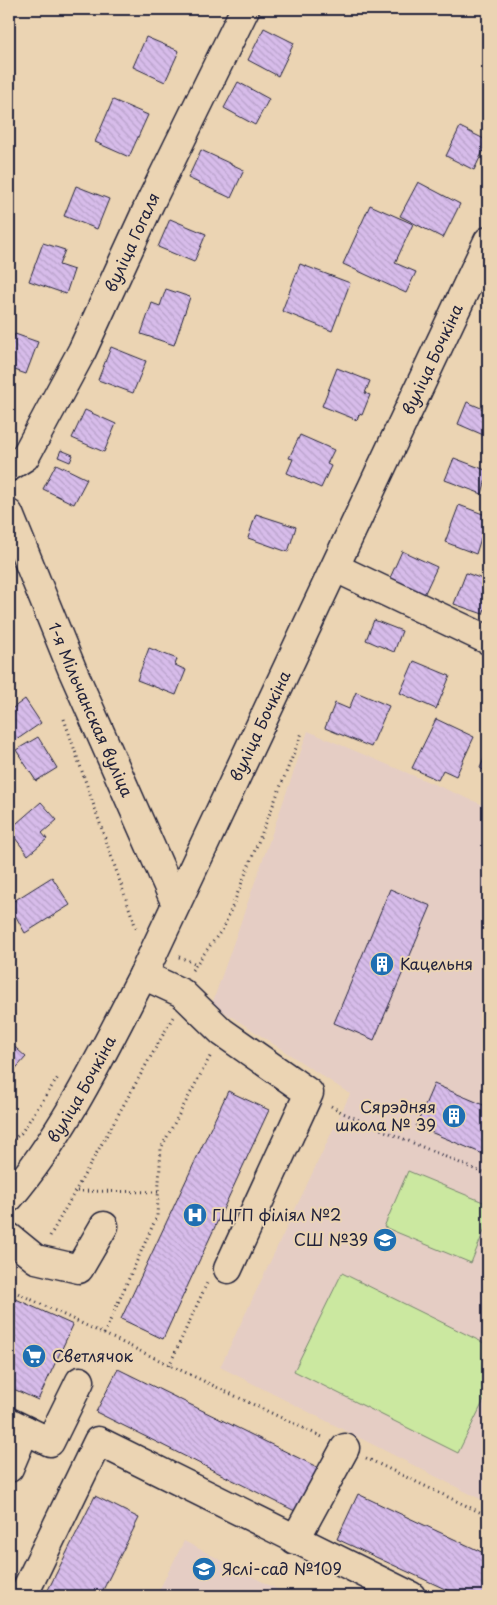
<svg xmlns="http://www.w3.org/2000/svg" width="497" height="1605" viewBox="0 0 497 1605" font-family="'Playpen Sans',sans-serif">
<style>
.built{fill:#e5cdc4}
.garden{fill:#cbe8a0;stroke:#76856e}
.building{fill:url(#building-back-hatch);stroke:#22223b}
.lines{fill:none;stroke-linecap:round;stroke-linejoin:round}
.minor-casing{stroke:#22223b;stroke-width:31}
.major-casing{stroke:#22223b;stroke-width:31}
.path{stroke:#22223b;stroke-width:3;stroke-dasharray:1 4;stroke-linecap:butt}
.minor{stroke:#ebd4b3;stroke-width:28}
.major{stroke:#ebd4b3;stroke-width:28}
.labels{text-anchor:middle;stroke-width:4;stroke-linejoin:round;paint-order:stroke}
.street-label{font-size:16px;fill:#22223b;stroke:#ebd4b3}
.poi-label{font-size:16px;fill:#22223b;stroke:#ebd4b3;text-anchor:start}
</style>
<defs>
<pattern id="building-back-hatch" width="6" height="6" patternUnits="userSpaceOnUse" patternTransform="scale(1.25)"><rect width="6" height="6" fill="#d7bcea"/><path d="M-1 5l2 2M0 0l6 6M5-1l2 2" fill="none" stroke="#b8a1ca"/></pattern>
</defs>
<rect width="100%" height="100%" fill="#ebd4b3"/>
<filter id="ink" filterUnits="userSpaceOnUse"><feTurbulence type="fractalNoise" baseFrequency=".02" numOctaves="2"/><feDisplacementMap in="SourceGraphic" scale="10" xChannelSelector="R" yChannelSelector="G"/><feConvolveMatrix kernelMatrix="1 2 1 2 8 2 1 2 1" color-interpolation-filters="sRGB"/></filter>
<g filter="url(#ink)">
<!-- built -->
<path class="built" d="M308,731L488,807V1503L220,1367L350,1094L212,1004Z
M184,1541L290,1596H156Z"/>
<!-- garden -->
<path class="garden" d="M408,1171L488,1204V1221L471,1263L384,1227Z
M342,1273L488,1345V1392L458,1453L294,1371Z"/>
<!-- building -->
<path class="building" d="M264,28L294,43L278,76L248,60Z
M146,37L179,51L165,82L133,67Z
M488,70V81L484,79Z
M238,82L269,99L255,125L224,108Z
M113,100L148,115L129,157L95,142Z
M460,127L488,141L474,170L446,156Z
M201,150L244,170L231,198L188,178Z
M418,182L460,204L443,238L400,216Z
M76,186L109,199L97,229L64,216Z
M370,205L413,224L395,263L416,272L406,293L343,264Z
M170,219L206,234L194,262L158,247Z
M43,243L65,250L59,265L74,270L66,294L29,281Z
M300,264L350,283L332,331L282,311Z
M166,289L190,297L174,345L141,334L152,303L160,306Z
M15,334L38,342L26,374L9,368V350Z
M111,347L146,361L133,393L98,380Z
M337,368L370,381L365,393L370,395L362,415L359,414L357,420L322,406Z
M467,402L488,411V437L458,424Z
M85,410L116,424L104,452L72,438Z
M300,435L334,450L327,464L331,466L321,488L287,473L293,459L289,458Z
M61,450L73,455L70,462L58,457Z
M454,458L488,471L482,494L445,480Z
M56,464L87,479L74,504L43,489Z
M459,505L488,516L476,554L445,542Z
M256,514L296,527L288,552L248,538Z
M402,551L437,567L424,595L390,578Z
M466,573L488,581V600L483,614L454,604Z
M374,620L402,631L394,652L366,640Z
M149,648L177,659L175,665L186,670L176,695L137,680Z
M414,661L450,676L436,709L400,693Z
M356,692L389,706L371,747L325,728L335,703L349,709Z
M25,699L41,723L9,745V711Z
M436,719L474,737L456,776L443,770L438,780L412,768Z
M38,737L57,768L36,781L16,750Z
M488,750V773L480,768Z
M41,802L57,820L42,833L47,839L28,855L9,830Z
M52,877L70,905L25,933L9,904Z
M390,889L431,906L374,1040L334,1023Z
M9,1042L26,1057L9,1076Z
M434,1084L488,1107V1156L416,1126Z
M228,1091L269,1110L163,1339L121,1319Z
M16,1299L73,1325L38,1400L9,1387V1314Z
M118,1369L319,1468L297,1512L96,1412Z
M358,1494L488,1555V1596H460L337,1539Z
M95,1496L139,1518L100,1596H45Z"/>
<g class="lines">
<!-- minor casing -->
<g class="minor-casing">
<g id="minor">
<path id="s1" d="M9,467L25,457L82,351L150,203L245,9"/>
<path id="s2" d="M9,514L72,669L176,904"/>
<path d="M336,568L488,640"/>
<path d="M143,975L182,993L222,1032L309,1093L228,1269"/>
<path d="M9,1237L36,1259L79,1269L104,1226"/>
<path d="M9,1422L50,1442L80,1381"/>
<path d="M9,1468L25,1430"/>
<path d="M295,1540L345,1448"/>
<path d="M23,1596L98,1441L411,1596"/>
</g>
</g>
<!-- major casing -->
<g class="major-casing">
<g id="major">
<path id="s3" d="M9,1198C65,1132 103,1052 143,975L488,241"/>
</g>
</g>
<!-- path -->
<path class="path" d="M64,719L136,928
M179,957L194,963
M192,970L224,927L302,733
M331,1106L343,1113L488,1175
M9,1143L21,1133L59,1076
M77,1191L160,1192
M50,1236L173,1017
M9,1279L16,1273
M9,1289L322,1437
M9,1298L12,1291
M104,1334L157,1216L161,1148L211,1055
M169,1366L207,1283
M366,1458L488,1516"/>
<!-- minor -->
<use href="#minor" class="minor"/>
<!-- major -->
<use href="#major" class="major"/>
</g>
</g>
<!-- icons -->
<defs>
<g id="building-disc" transform="scale(1.25)"><circle r="9.5" fill="#1f6fb2" stroke="#ebd4b3"/><path d="M-4-6H4V6H1V3H-1V6H-4ZM-2.5-4.3h1.7v1.8h-1.7ZM.8-4.3h1.7v1.8H.8ZM-2.5-1h1.7V.8h-1.7ZM.8-1h1.7V.8H.8Z" fill="#fff"/></g>
<g id="hospital-disc" transform="scale(1.25)"><circle r="9.5" fill="#1f6fb2" stroke="#ebd4b3"/><path d="M-5-5h3v3.5h4V-5h3V5h-3V1.5h-4V5h-3Z" fill="#fff"/></g>
<g id="school-disc" transform="scale(1.25)"><circle r="9.5" fill="#1f6fb2" stroke="#ebd4b3"/><path d="M0-5L7-2L0 1L-7-2ZM-4 1L0 2.5L4 1V4Q0 6-4 4Z" fill="#fff"/></g>
<g id="supermarket-disc" transform="scale(1.25)"><circle r="9.5" fill="#1f6fb2" stroke="#ebd4b3"/><path d="M-6-5.5h2.5l.6 2H6L4.5 2H-2.5L-4.4-4H-6ZM-1.5 3.2a1.3 1.3 0 1 0 .1 0ZM3 3.2a1.3 1.3 0 1 0 .1 0Z" fill="#fff"/></g>
</defs>
<g fill-rule="evenodd">
<use href="#building-disc" x="382" y="964"/>
<use href="#building-disc" x="454" y="1116"/>
<use href="#hospital-disc" x="195" y="1215"/>
<use href="#school-disc" x="385" y="1240"/>
<use href="#supermarket-disc" x="34" y="1356"/>
<use href="#school-disc" x="204" y="1569"/>
</g>
<g class="labels">
<!-- street labels -->
<g class="street-label">
<text dy="6" stroke="none"><textPath href="#s1" startOffset="259">вуліца Гогаля</textPath></text>
<text dy="6" stroke="none"><textPath href="#s3" startOffset="941">вуліца Бочкіна</textPath></text>
<text dy="6" stroke="none"><textPath href="#s2" startOffset="212">1-я Мільчанская вуліца</textPath></text>
<text dy="6" stroke="none"><textPath href="#s3" startOffset="536">вуліца Бочкіна</textPath></text>
<text dy="6" stroke="none"><textPath href="#s3" startOffset="131">вуліца Бочкіна</textPath></text>
</g>
<!-- poi labels -->
<g class="poi-label">
<text x="400" y="970">Кацельня</text>
<text x="436" y="1113" text-anchor="end">Сярэдняя<tspan x="436" dy="18">школа № 39</tspan></text>
<text x="212" y="1221">ГЦГП філіял №2</text>
<text x="368" y="1246" text-anchor="end">СШ №39</text>
<text x="52" y="1362">Светлячок</text>
<text x="222" y="1575">Яслі-сад №109</text>
</g>
</g>
<!-- margin -->
<rect width="497" height="1605" fill="none" stroke="#ebd4b3" stroke-width="30"/>
<rect x="15" y="15" width="467" height="1575" fill="none" stroke="#22223b" stroke-width="2" filter="url(#ink)"/>
</svg>
